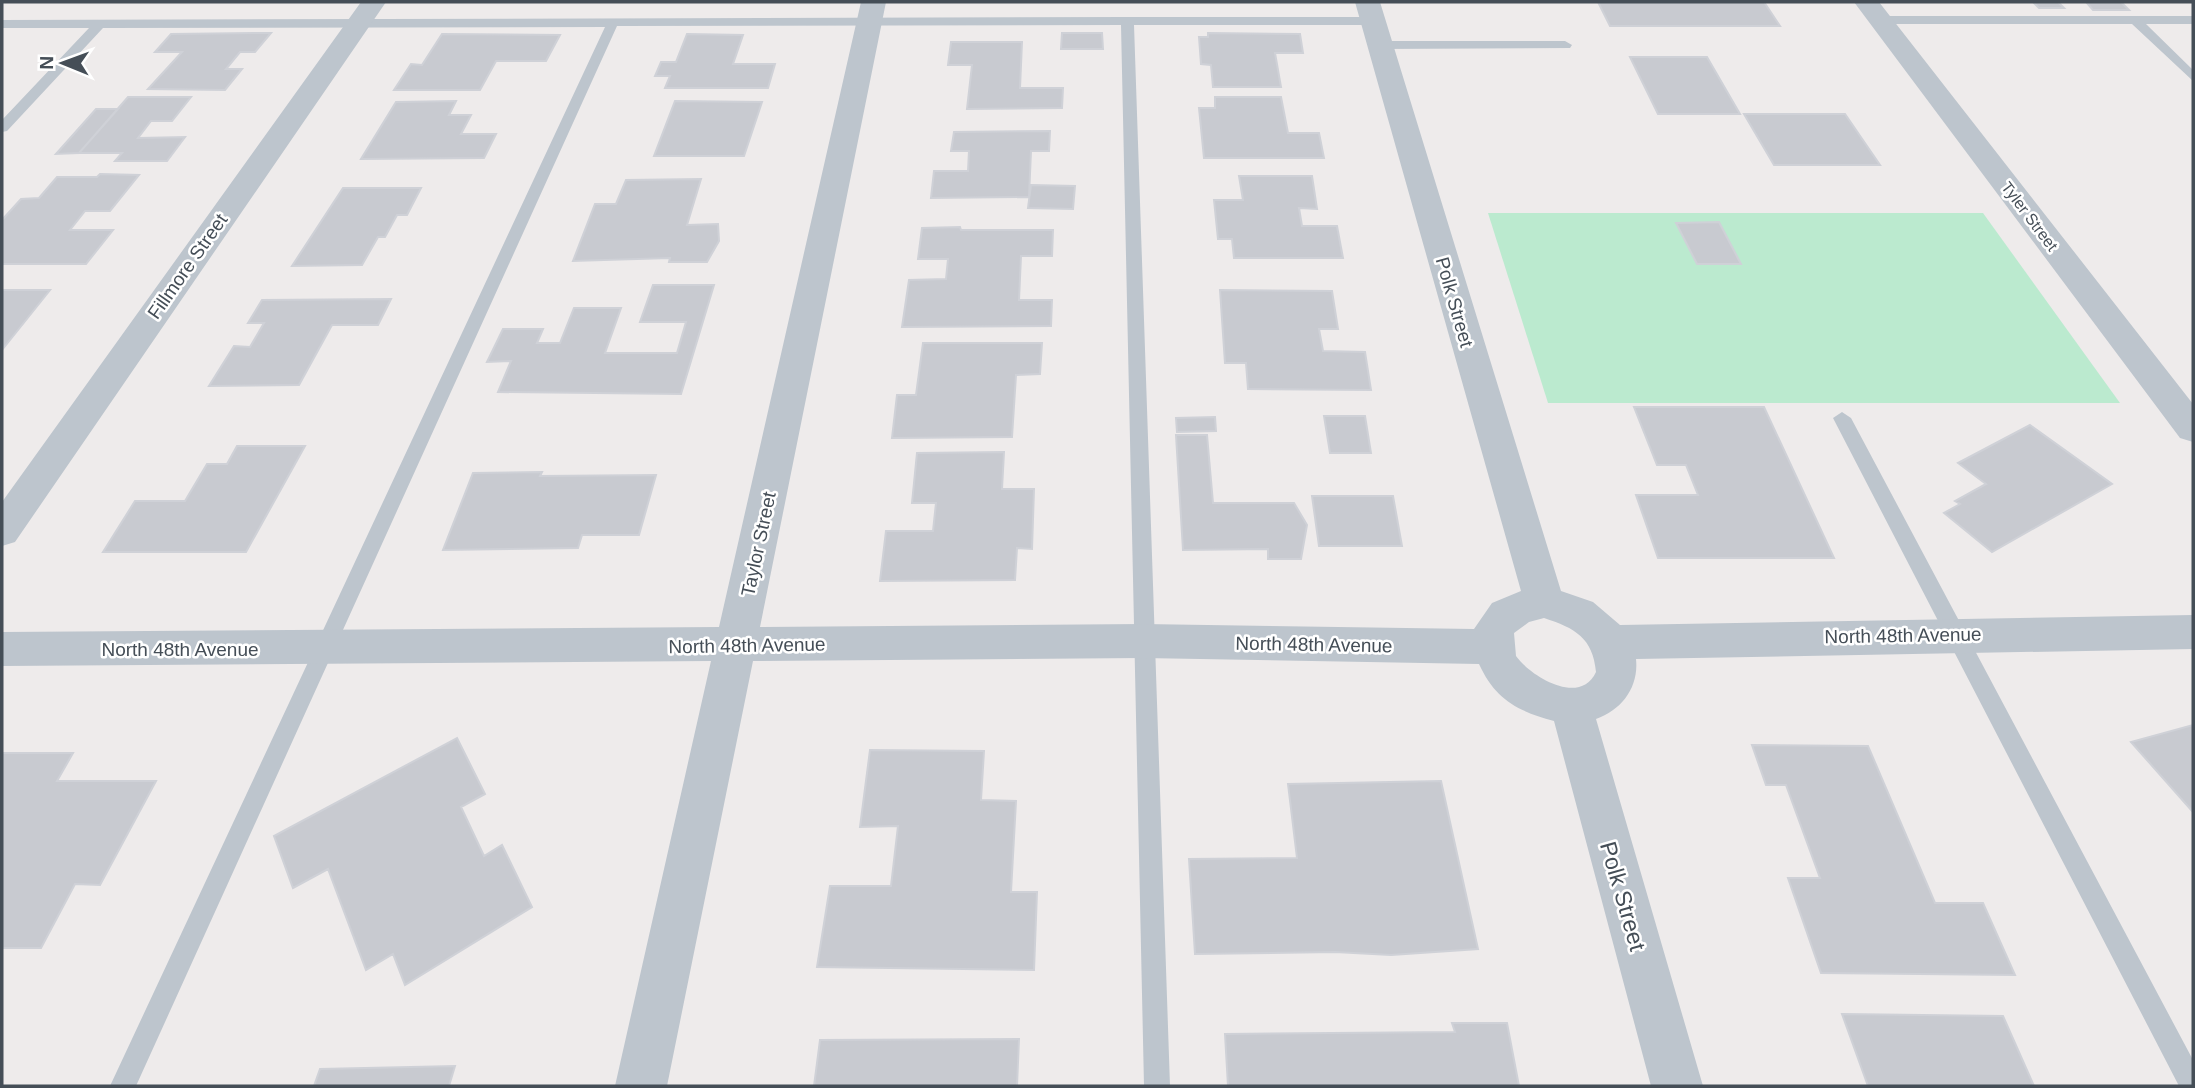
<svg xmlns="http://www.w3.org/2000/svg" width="2195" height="1088" viewBox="0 0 2195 1088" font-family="Arial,sans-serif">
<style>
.green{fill:#bbeacf}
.building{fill:#c8cad0;stroke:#cfd1d7;stroke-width:2}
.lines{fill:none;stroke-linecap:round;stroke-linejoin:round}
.lane{fill:#bdc5cd;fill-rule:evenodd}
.street{fill:#bdc5cd;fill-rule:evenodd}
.labels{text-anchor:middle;stroke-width:5;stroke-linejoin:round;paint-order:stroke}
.far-street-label{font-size:16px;fill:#454e57;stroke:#fff}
.street-label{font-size:19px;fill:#454e57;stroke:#fff}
.near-street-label{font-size:23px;fill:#454e57;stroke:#fff}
</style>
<rect width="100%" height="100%" fill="#eeebeb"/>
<!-- green -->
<path class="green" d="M1488,213H1983L2120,403H1548Z"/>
<!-- building -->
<path class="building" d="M1598,2H1764L1780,26H1610Z
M2033,2H2058L2064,8H2039Z
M2086,2H2121L2129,10H2093Z
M254,33H271L255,52H240L226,69H242L225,90L148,89L182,52H155L171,34Z
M1062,33H1102L1103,49H1061Z
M1208,33L1300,34L1303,53H1275L1281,87H1213L1211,65L1201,64L1199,37H1208Z
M442,34L560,35L546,61H496L480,90H394L411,64L422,65Z
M687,34L743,35L733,64H775L768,88H665L670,76H655L661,62H676Z
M951,42H1022L1020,88H1063L1062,108L967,109L972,65H948Z
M1630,57H1707L1740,114H1658Z
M128,97H191L172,121H151L138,138L185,137L167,161H115L122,153H79Z
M1215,97H1281L1288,133H1319L1324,158H1204L1199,108H1215Z
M456,101L449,115H471L461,134H496L484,158L361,159L396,102Z
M675,101L762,102L744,156H654Z
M96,109H118L79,153L56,154Z
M1744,114H1845L1880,165H1774Z
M1050,131L1049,151H1031L1029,197L931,198L934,171H968L969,151H951L954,132Z
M100,174L139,175L110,211H85L70,230H113L86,264H2V220L21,199L39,198L57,177H97Z
M1239,176H1312L1317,209L1299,208L1302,226H1337L1343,258H1234L1232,239H1218L1214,200H1243Z
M701,179L687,225L718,224L719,241L707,262H669L670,258L573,261L595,204H616L626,180Z
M1031,185L1075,186L1073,209L1028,208Z
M343,188H421L407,215H397L385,237H378L362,265L292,266Z
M1719,222L1741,264H1697L1676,223Z
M960,227L961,230H1053L1052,256H1021L1019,300H1052L1051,326L902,327L909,280L946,279L948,259H918L922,228Z
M653,285H714L681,394L498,392L511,361L487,362L503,329H543L537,343H560L574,308H621L605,353H677L686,322H640Z
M2,290H50L2,350Z
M1220,290L1332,291L1338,329H1319L1323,351L1365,352L1371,390L1248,389L1246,363H1225Z
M391,299L378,325H332L299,385L209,386L234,346L250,347L264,323H248L262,300Z
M923,343H1042L1040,374L1016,375L1012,437L892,438L897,395H916Z
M1634,407H1764L1834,558H1658L1636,495H1698L1686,465H1657Z
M1324,416H1365L1371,453H1330Z
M1215,417L1216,431L1177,432L1176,418Z
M2030,425L2112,484L1992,552L1944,513L1960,504L1955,501L1986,484L1958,463Z
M1176,435H1207L1213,503H1294L1307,525L1301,559H1268V549L1183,550Z
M237,446H305L246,552H103L135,501H185L207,464H227Z
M1004,452L1002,489H1034L1032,549L1017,548L1015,580L880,581L886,531H933L936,503H912L917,453Z
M542,472L540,476L656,475L639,535H582L578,548L443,550L473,473Z
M1312,496H1393L1402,546H1319Z
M2193,725V812L2131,742Z
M457,738L485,794L461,807L484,856L502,845L532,907L405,985L393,954L366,970L328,869L293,888L274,836Z
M1752,745L1868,746L1935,903H1983L2015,975L1821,973L1788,878H1820L1786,785H1766Z
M870,750L984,751L981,800L1016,801L1011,892H1037L1034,970L817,967L830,886H891L898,826L860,827Z
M2,753H73L57,781H156L100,885L75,884L41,948H2Z
M1441,781L1478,949L1391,955L1335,952L1195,954L1189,859L1297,858L1288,784Z
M1842,1014L2003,1016L2034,1086H1868Z
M1452,1023H1507L1519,1086H1228L1225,1034L1455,1032Z
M1019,1039L1017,1086H814L820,1040Z
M455,1066L449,1086H314L320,1069Z"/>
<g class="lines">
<!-- lane -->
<path class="lane" d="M2193,16V24H2146L2193,70V81L2132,24H1880L1874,20L1880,16Z
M1127,17H1373L1379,21L1373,25H1134L1170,1086H1144L1121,25L617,26L136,1086H110L605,27L103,28L7,131L2,132V120L89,28H2V20Z
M1565,41L1572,45L1570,48L1379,49L1372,45L1379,41Z
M1842,412L1851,418L2193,1060V1086H2179L1833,418Z"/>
<!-- street -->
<path class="street" d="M361,2H386L15,542L2,546V502Z
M861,2H886L760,627L1143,624L1474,629L1492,603L1521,591L1355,2H1380L1561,591L1593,602L1620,625L2193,615V649L1636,659C1639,687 1622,710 1596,719L1703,1086H1651L1554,721C1517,711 1495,699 1479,664L1143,658L753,661L667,1086H615L711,661L2,666V632L719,627ZM1544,618C1575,628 1593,638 1596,672C1580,707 1530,676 1516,656L1514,633L1529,622Z
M1854,2H1879L2193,404V442L2180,438Z"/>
</g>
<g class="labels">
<!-- far-street labels -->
<g class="far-street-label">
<text transform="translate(2030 216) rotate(53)" y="6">Tyler Street</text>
</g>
<!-- street labels -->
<g class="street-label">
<text transform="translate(187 266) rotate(-55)" y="7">Fillmore Street</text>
<text transform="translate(1455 302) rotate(74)" y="7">Polk Street</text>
<text transform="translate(758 544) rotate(-78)" y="7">Taylor Street</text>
<text transform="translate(1903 635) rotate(-1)" y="7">North 48th Avenue</text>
<text transform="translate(1314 644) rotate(1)" y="7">North 48th Avenue</text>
<text transform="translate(747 645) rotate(-1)" y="7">North 48th Avenue</text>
<text x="180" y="656">North 48th Avenue</text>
</g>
<!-- near-street labels -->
<g class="near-street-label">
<text transform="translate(1623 896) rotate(74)" y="8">Polk Street</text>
</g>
</g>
<!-- border -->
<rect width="2195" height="1088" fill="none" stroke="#454e57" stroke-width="7"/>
<!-- north arrow -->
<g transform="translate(63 63) rotate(271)" stroke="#ffffff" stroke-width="5" paint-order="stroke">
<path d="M0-5L12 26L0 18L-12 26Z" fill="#454e57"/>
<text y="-10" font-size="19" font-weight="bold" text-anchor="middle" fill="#454e57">N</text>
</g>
</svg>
